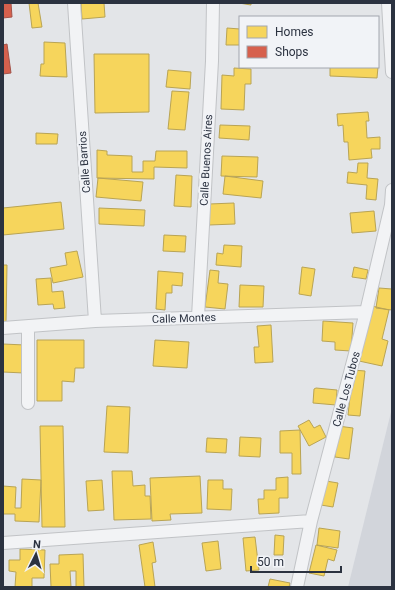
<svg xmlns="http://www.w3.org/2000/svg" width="395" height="590" viewBox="0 0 395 590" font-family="Roboto,sans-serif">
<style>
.built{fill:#d2d5db}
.homes{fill:#f6d55c;stroke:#b9a454}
.shops{fill:#d6604d;stroke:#a35249}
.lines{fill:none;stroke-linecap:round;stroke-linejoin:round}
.minor-casing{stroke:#c1c3c6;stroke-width:14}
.minor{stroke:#f2f3f5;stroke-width:12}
.labels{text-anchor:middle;stroke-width:4;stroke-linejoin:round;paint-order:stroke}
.street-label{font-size:11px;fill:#2b3240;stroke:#f1f3f7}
</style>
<rect width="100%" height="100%" fill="#e3e5e8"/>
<!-- built -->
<path class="built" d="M392,408V587H348Z"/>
<!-- homes -->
<path class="homes" d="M29,3H38L42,27L32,28Z
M81,3H104L105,17L82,19Z
M239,3H251V5Z
M227,28L240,29V45H226Z
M44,42L65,43L67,77L40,76L41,64H44Z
M94,54H149V112L95,113Z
M330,67H378L377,78L330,76Z
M234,68L251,69V84H245L244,110L221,109L222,75L234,76Z
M168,70L191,72L190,89L166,87Z
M172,91L189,92L185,130L168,129Z
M368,112L369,121H366L367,138L380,137V149H371L372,158L349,160L348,142H344L343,125L338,126L337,114Z
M220,125L250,126L249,140L219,138Z
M36,133L58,134L57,144H36Z
M97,150L107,151V155L132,156V172H143V161H155L156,151H187V168L154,167V179L97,178Z
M222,156L258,157L257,177L221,176Z
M358,163H368L367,178L378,179L376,200L366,199L367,185L347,183L348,172L357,173Z
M176,175L192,176L191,207L174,206Z
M225,176L263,181L261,198L223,194Z
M98,178L143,182L141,201L96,197Z
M61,202L64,229L3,235V208Z
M234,203L235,224L209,225V204Z
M99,208L145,210L144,226L99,224Z
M374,211L376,231L352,233L350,213Z
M164,235L186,236L185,252L163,251Z
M224,245L242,246L241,267L216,265L217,253L223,254Z
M77,251L83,277L53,283L50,268L67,265L65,253Z
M3,265H7L6,322L3,321Z
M302,267L315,269L311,296L299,294Z
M354,267L368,270L366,279L352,277Z
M210,270L219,271L218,283L228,284L225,309L205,307Z
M158,271L183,273L182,286L172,285V293H166L165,310L156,309Z
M51,278L52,292L63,291L65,308L54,309L53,304L38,305L36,279Z
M240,285L264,286L263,307H239Z
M379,288L392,289V310L376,308Z
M372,306L389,310L382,339L388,341L382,366L359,361Z
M323,321L353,323L351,351L335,350V342L322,341Z
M271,325L273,362L255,363L254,347H259L257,326Z
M37,340H84V368H75L74,382L62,381V401H37Z
M155,340L189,342L187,368L153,366Z
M3,344L25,345L24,373L3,372Z
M353,370L365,371L360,416L348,415Z
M316,388L337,390L336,405L313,403L314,389Z
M107,406L130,407L128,453L104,452Z
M309,420L314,428L320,425L326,437L309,446L298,426Z
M40,426H63L65,527H42Z
M338,426L353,428L349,459L335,457Z
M300,430L301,474H292V453H280V431Z
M240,437L261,438L260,457L239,456Z
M207,438L227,439L226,453L206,452Z
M112,471H132L133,486L145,485V496H150L151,519L114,520Z
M200,476L202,513L170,514L171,520L152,521L150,478Z
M288,477V498H279V513L259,514L258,499H264V490H276V478Z
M22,479L41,480L39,522L15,521V514H3V486L16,487L15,508H21Z
M102,480L104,510L88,511L86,481Z
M208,480H223V489H232L231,510L207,509Z
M326,481L338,483L333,507L321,505Z
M319,528L340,531L338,548L317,545Z
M275,535L284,536L283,555H274Z
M255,537L259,570L246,571L243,538Z
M218,541L221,569L206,571L202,543Z
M153,542L156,562L152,563L155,587H145L139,545Z
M316,545L337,550L334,561L328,559L324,576L309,573Z
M20,549L45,550L44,578H32V587H15L16,572L9,571V560H20Z
M83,554L84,587H76V571H70L71,587H51L50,564H59V555Z
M270,579L290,583L289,587H268Z"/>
<!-- shops -->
<path class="shops" d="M3,3H11L12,17L3,18Z
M7,44L11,73L3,74V45Z"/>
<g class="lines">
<!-- minor casing -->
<g class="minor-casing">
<path id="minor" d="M74,3L95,321
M388,3L392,72
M198,317L212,61L213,3
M28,327V403
M3,328L95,321L366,312
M3,543L311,521
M297,587L311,521L366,312L391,205L392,190"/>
</g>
<!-- minor -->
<use href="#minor" class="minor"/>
</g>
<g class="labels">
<!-- street labels -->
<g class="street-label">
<text transform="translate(206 160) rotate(-87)" y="4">Calle Buenos Aires</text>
<text transform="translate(84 162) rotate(-94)" y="4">Calle Barrios</text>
<text transform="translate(184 318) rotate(-2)" y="4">Calle Montes</text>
<text transform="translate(346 389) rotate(-75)" y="4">Calle Los Tubos</text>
</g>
</g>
<!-- border -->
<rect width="395" height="590" fill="none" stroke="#2b3240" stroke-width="8"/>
<!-- legend -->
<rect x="239" y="16" width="140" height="52" fill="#f1f3f7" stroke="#a2a6ae"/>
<rect x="247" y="26" width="20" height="12" fill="#f6d55c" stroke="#a2a6ae"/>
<text x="275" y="36" font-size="12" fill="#2b3240">Homes</text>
<rect x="247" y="46" width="20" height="12" fill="#d6604d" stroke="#a2a6ae"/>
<text x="275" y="56" font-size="12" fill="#2b3240">Shops</text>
<!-- north arrow -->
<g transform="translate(36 554) rotate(5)" stroke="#f1f3f7" stroke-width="3" paint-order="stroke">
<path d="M0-3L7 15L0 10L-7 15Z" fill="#2b3240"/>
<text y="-6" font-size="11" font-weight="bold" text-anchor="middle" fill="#2b3240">N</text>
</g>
<!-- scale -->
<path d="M251 566v6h90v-6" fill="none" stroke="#2b3240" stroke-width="2"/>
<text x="257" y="566" font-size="12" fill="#2b3240" stroke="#f1f3f7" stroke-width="3" paint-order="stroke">50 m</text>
</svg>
